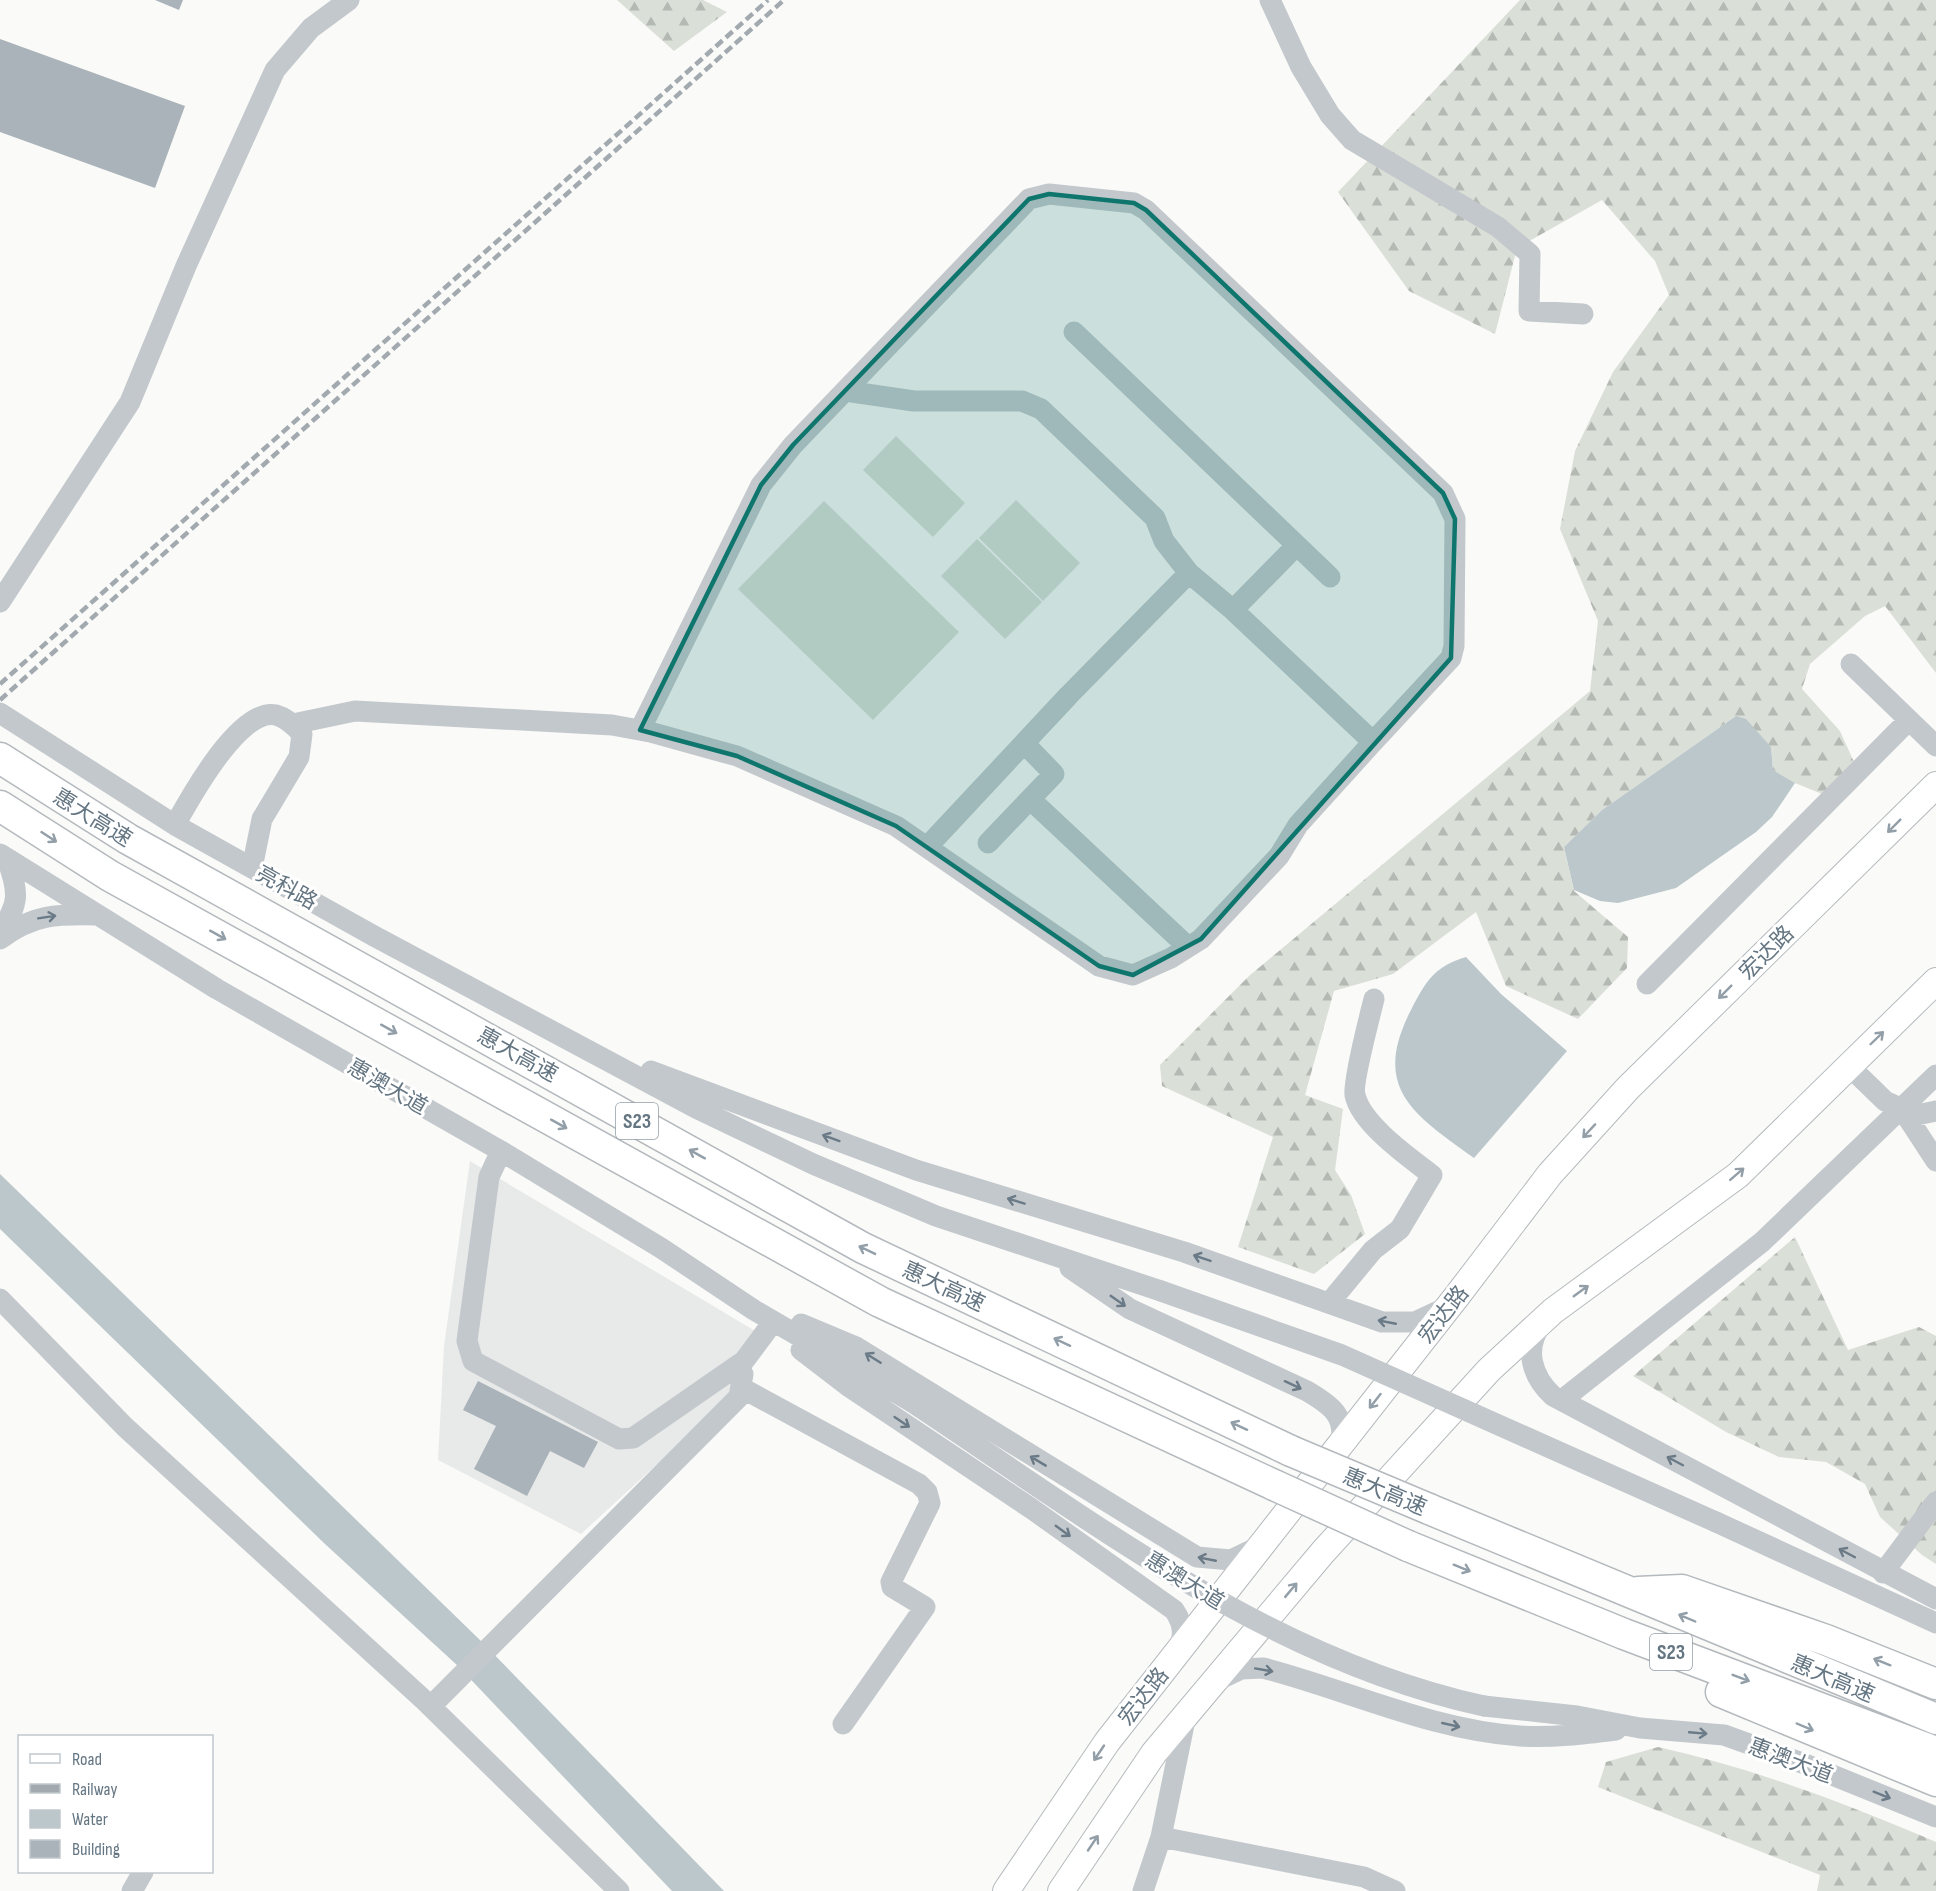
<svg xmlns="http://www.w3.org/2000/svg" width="1936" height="1891" viewBox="0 0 1936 1891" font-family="'Sofia Sans Condensed','Noto Sans SC',sans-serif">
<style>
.built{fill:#e8e9e9}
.grass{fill:#dadfd7}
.forest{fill:url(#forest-firs)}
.water{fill:#bbc7cb}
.building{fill:#aab3b9}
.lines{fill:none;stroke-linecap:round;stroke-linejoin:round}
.major-casing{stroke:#b5babe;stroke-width:28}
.highway-casing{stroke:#b4b9bd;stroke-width:33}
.minor{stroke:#c3c8cc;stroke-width:21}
.major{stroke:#fff;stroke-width:26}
.highway{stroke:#fff;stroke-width:30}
.rail{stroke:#a2aab0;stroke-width:4.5;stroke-dasharray:9 4.5;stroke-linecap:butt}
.highway-bridge-casing{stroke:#b4b9bd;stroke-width:33;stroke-linecap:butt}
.minor-bridge{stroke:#c3c8cc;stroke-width:21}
.highway-bridge{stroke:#fff;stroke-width:30}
.oneway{stroke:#939fa8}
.oneway2{stroke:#6a7a87}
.marked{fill:#0f766e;fill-opacity:0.2;stroke:#0f766e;stroke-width:4.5;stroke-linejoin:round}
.labels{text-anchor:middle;stroke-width:6;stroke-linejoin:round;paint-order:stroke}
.shield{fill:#fff;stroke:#939fa8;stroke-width:1.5}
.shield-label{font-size:21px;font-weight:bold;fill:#657683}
.street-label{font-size:22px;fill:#657683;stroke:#fff}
</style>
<defs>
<pattern id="forest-firs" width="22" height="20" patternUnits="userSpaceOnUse" patternTransform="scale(1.5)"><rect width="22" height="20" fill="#dadfd7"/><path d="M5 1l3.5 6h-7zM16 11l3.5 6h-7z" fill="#b4b9b4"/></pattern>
</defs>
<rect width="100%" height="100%" fill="#fafaf8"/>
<!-- built -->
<path class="built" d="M470,1161L767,1338L728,1399L581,1534L438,1460L444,1346Z"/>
<!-- grass -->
<path class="grass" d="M896,436L965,503L933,537L863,470Z
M1016,500L1080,563L1043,601L979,538Z
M824,501L959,632L873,720L738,589Z
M977,539L1042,602L1005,639L941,576Z"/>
<!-- forest -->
<path class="forest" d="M617,0H703L727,12L674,51Z
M1520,0H1936V673L1885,606L1865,616L1810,664L1802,689L1840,731L1854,762L1822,794L1795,783L1773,770L1771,747L1736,716L1602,810L1564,847L1574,891L1628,937L1627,968L1578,1019L1506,986L1476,912L1393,974L1334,991L1305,1095L1343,1109L1335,1170L1351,1195L1365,1234L1314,1274L1238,1247L1273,1137L1162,1086L1160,1065L1249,976L1590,691L1598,621L1560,529L1575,451L1613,372L1669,295L1655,261L1602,200L1517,248L1495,334L1409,291L1338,192Z
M1795,1237L1848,1350L1919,1327L1936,1336V1564L1922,1555L1880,1517L1865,1484L1826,1462L1779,1457L1726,1432L1633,1376Z
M1658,1747C1753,1768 1847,1804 1936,1842V1891H1817L1820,1875L1598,1787L1606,1762Z"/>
<!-- water -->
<path class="water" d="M1736,716L1746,719L1771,747L1773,770L1795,783L1772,817L1756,832L1676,888L1618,903L1600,901L1574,890L1564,847L1602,810Z
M1466,957L1501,994L1567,1051L1474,1158C1413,1114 1370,1088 1412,1008C1426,981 1435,966 1466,957Z
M0,1174L481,1641L724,1891H672L458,1666L325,1544L0,1229Z"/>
<!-- building -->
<path class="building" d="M155,0H183L179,10Z
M0,39L185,106L155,188L0,132Z
M478,1381L598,1442L584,1468L550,1451L527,1496L474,1469L496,1426L463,1410Z"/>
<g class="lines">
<!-- major casing -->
<g class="major-casing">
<path id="major" d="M1006,1891L1107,1742L1457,1296L1550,1174L1628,1088L1936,785
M1061,1891L1154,1753L1323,1552L1489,1370L1553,1311L1738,1175L1936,981"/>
</g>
<!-- highway casing -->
<g class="highway-casing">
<path id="highway" d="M0,758L128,839L863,1248L1291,1451
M0,806L110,876L880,1302L1274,1485
M1429,1509L1936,1719
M1408,1546L1624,1634L1936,1752
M1638,1592L1682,1590L1826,1640L1936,1684
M1721,1692L1936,1781"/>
</g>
<!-- minor -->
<path class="minor" d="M1270,0L1301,67L1330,115L1352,140L1498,227L1530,254L1529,311L1583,314
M1074,332L1330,577
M848,389L852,392L914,401H1022L1041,409L1155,518L1164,541L1189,573
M0,602L130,402L186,266L275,70L311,28L349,0
M1233,610L1296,546
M1851,664L1936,746
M0,713L175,825L374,936L696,1108L813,1164L936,1216L1161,1291
M293,724L355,711L612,725L650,732L737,756L896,826L1099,966L1133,975L1171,958L1201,939L1279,856L1298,825L1373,742L1233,610L1189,573L1069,695L927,847
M640,730L761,485L793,445L1029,199L1049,194L1134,203L1146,210L1443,493L1455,519L1454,646L1451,658L1373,742
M1031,800L1188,947
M175,825C189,800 240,706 276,715C287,718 295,726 302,734L299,757L262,819L252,868
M988,843L1054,774L1024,743
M0,854L217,989L501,1151L661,1248L754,1310L912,1402
M0,932C21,901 18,893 7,858
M0,939C34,914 57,914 98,915
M1647,984L1909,720
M1848,1065L1885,1101L1902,1109L1936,1161
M651,1071L916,1170L1184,1252L1382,1322H1415L1447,1307
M1907,1117L1936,1111
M501,1151L489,1177L467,1341L473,1361L619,1439L633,1438L744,1361L773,1322
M1070,1268L1130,1309L1307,1391C1329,1404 1348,1416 1340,1445
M0,1299L125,1427L424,1700L619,1891
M1330,1302L1373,1250L1400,1229L1432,1175C1410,1158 1361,1124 1355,1095C1352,1084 1370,1015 1374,999
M801,1324L856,1347L1197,1557L1231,1560L1260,1546
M1542,1324C1523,1348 1532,1377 1553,1396L1936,1599
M801,1350L848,1386L1032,1509L1174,1610C1184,1624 1185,1637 1177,1652
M742,1388L919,1484L927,1492L930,1503L891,1582L892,1587L925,1607L843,1724
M1562,1400L1762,1242L1936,1075
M1716,1522L1936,1623
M1883,1573L1936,1502
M1216,1681L1241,1669L1263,1668C1348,1690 1431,1730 1520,1736C1552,1738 1584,1734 1616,1730
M431,1706L739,1397L743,1374
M1484,1706L1577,1716L1640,1728L1724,1735L1805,1764L1936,1817
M1161,1837L1364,1877L1395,1891
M132,1891L143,1872
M1143,1891L1161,1837L1186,1715"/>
<!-- major -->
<use href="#major" class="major"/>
<!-- highway -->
<use href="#highway" class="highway"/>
<!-- rail -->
<path class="rail" d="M0,684L768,0
M0,700L784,0"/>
<!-- highway-bridge casing -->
<g class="highway-bridge-casing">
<path id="highway-bridge" d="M1291,1451L1429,1509
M1274,1485L1408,1546"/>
</g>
<!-- minor-bridge -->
<path class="minor-bridge" d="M1161,1291L1342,1355L1716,1522
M912,1402C1092,1521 1269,1659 1484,1706"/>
<!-- highway-bridge -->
<use href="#highway-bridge" class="highway-bridge"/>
</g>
<!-- one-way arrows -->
<defs><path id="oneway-shaft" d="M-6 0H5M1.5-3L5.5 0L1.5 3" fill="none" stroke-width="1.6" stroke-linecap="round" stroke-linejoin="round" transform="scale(1.5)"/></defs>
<g class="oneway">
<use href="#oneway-shaft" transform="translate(1894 826) rotate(135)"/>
<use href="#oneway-shaft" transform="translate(49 837) rotate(33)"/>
<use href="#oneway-shaft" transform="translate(218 935) rotate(29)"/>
<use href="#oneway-shaft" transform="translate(1725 992) rotate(135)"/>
<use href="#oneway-shaft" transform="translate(389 1029) rotate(29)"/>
<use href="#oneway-shaft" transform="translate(1877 1038) rotate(-44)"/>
<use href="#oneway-shaft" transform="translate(559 1124) rotate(29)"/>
<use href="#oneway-shaft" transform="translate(1589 1131) rotate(133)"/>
<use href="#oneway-shaft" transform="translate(697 1154) rotate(-151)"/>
<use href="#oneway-shaft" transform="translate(1737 1174) rotate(-41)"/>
<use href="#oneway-shaft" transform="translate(867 1250) rotate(-154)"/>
<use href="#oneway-shaft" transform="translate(1581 1291) rotate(-36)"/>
<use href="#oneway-shaft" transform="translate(1062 1342) rotate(-155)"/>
<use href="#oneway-shaft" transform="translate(1375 1401) rotate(128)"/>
<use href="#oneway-shaft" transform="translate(1239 1426) rotate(-155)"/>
<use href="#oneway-shaft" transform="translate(1462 1568) rotate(22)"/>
<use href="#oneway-shaft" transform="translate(1291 1590) rotate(-50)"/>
<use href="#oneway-shaft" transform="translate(1687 1618) rotate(-157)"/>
<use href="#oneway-shaft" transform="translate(1882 1662) rotate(-158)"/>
<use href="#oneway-shaft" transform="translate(1741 1678) rotate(21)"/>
<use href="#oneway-shaft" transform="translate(1805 1727) rotate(23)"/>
<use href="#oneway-shaft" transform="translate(1099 1753) rotate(124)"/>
<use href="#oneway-shaft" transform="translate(1093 1843) rotate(-56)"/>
</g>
<g class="oneway2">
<use href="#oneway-shaft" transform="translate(47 917) rotate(-9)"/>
<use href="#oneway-shaft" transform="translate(831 1138) rotate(-160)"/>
<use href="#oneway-shaft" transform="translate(1016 1201) rotate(-163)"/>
<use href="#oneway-shaft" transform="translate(1202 1258) rotate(-161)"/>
<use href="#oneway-shaft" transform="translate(1118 1301) rotate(35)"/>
<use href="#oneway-shaft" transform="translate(1387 1322) rotate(-169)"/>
<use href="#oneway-shaft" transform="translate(873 1358) rotate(-148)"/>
<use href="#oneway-shaft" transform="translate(1293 1385) rotate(25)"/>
<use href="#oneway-shaft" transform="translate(902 1422) rotate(34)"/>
<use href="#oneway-shaft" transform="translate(1038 1461) rotate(-149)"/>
<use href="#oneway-shaft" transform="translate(1675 1461) rotate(-152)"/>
<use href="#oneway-shaft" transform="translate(1063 1531) rotate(36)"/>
<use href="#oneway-shaft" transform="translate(1847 1553) rotate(-152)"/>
<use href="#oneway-shaft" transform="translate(1207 1559) rotate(-169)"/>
<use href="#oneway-shaft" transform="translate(1264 1670) rotate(10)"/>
<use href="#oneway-shaft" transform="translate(1451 1725) rotate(13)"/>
<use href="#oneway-shaft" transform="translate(1698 1733) rotate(5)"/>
<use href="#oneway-shaft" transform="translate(1882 1795) rotate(22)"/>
</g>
<!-- marked area -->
<path class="marked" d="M1049,194L1134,203L1146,210L1443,493L1455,519L1451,658L1201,939L1133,975L1099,966L896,826L737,756L640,730L761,485L793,445L1029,199Z"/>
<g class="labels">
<!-- shield labels -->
<g class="shield">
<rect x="616" y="1103" width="42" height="36" rx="4.5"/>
<rect x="1650" y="1634" width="42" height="36" rx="4.5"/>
</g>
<g class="shield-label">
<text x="637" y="1128">S23</text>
<text x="1671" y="1659">S23</text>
</g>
<!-- street labels -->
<g class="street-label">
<text transform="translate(93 817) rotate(32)" y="8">惠大高速</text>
<text transform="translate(287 887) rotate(29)" y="8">亮科路</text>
<text transform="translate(1766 952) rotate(-45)" y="8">宏达路</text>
<text transform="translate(518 1054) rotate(29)" y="8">惠大高速</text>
<text transform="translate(388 1086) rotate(30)" y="8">惠澳大道</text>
<text transform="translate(944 1286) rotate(25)" y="8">惠大高速</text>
<text transform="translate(1443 1314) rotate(-52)" y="8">宏达路</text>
<text transform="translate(1385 1491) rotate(23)" y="8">惠大高速</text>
<text transform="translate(1185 1580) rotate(32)" y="8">惠澳大道</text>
<text transform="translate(1833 1678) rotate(23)" y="8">惠大高速</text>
<text transform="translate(1143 1696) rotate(-52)" y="8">宏达路</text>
<text transform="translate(1791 1760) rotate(21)" y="8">惠澳大道</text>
</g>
</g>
<!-- legend -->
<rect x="18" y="1735" width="195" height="138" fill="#ffffff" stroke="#c1c8cd" stroke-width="1.5"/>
<rect x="30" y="1754" width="30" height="9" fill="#ffffff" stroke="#c1c8cd" stroke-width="1.5"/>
<text x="72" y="1765" font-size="18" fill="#657683">Road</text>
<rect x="30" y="1784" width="30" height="9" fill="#a2aab0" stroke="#c1c8cd" stroke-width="1.5"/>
<text x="72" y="1795" font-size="18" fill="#657683">Railway</text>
<rect x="30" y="1810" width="30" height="18" fill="#bbc7cb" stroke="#c1c8cd" stroke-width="1.5"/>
<text x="72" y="1825" font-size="18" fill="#657683">Water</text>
<rect x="30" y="1840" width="30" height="18" fill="#aab3b9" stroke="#c1c8cd" stroke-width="1.5"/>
<text x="72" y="1855" font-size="18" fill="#657683">Building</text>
</svg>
